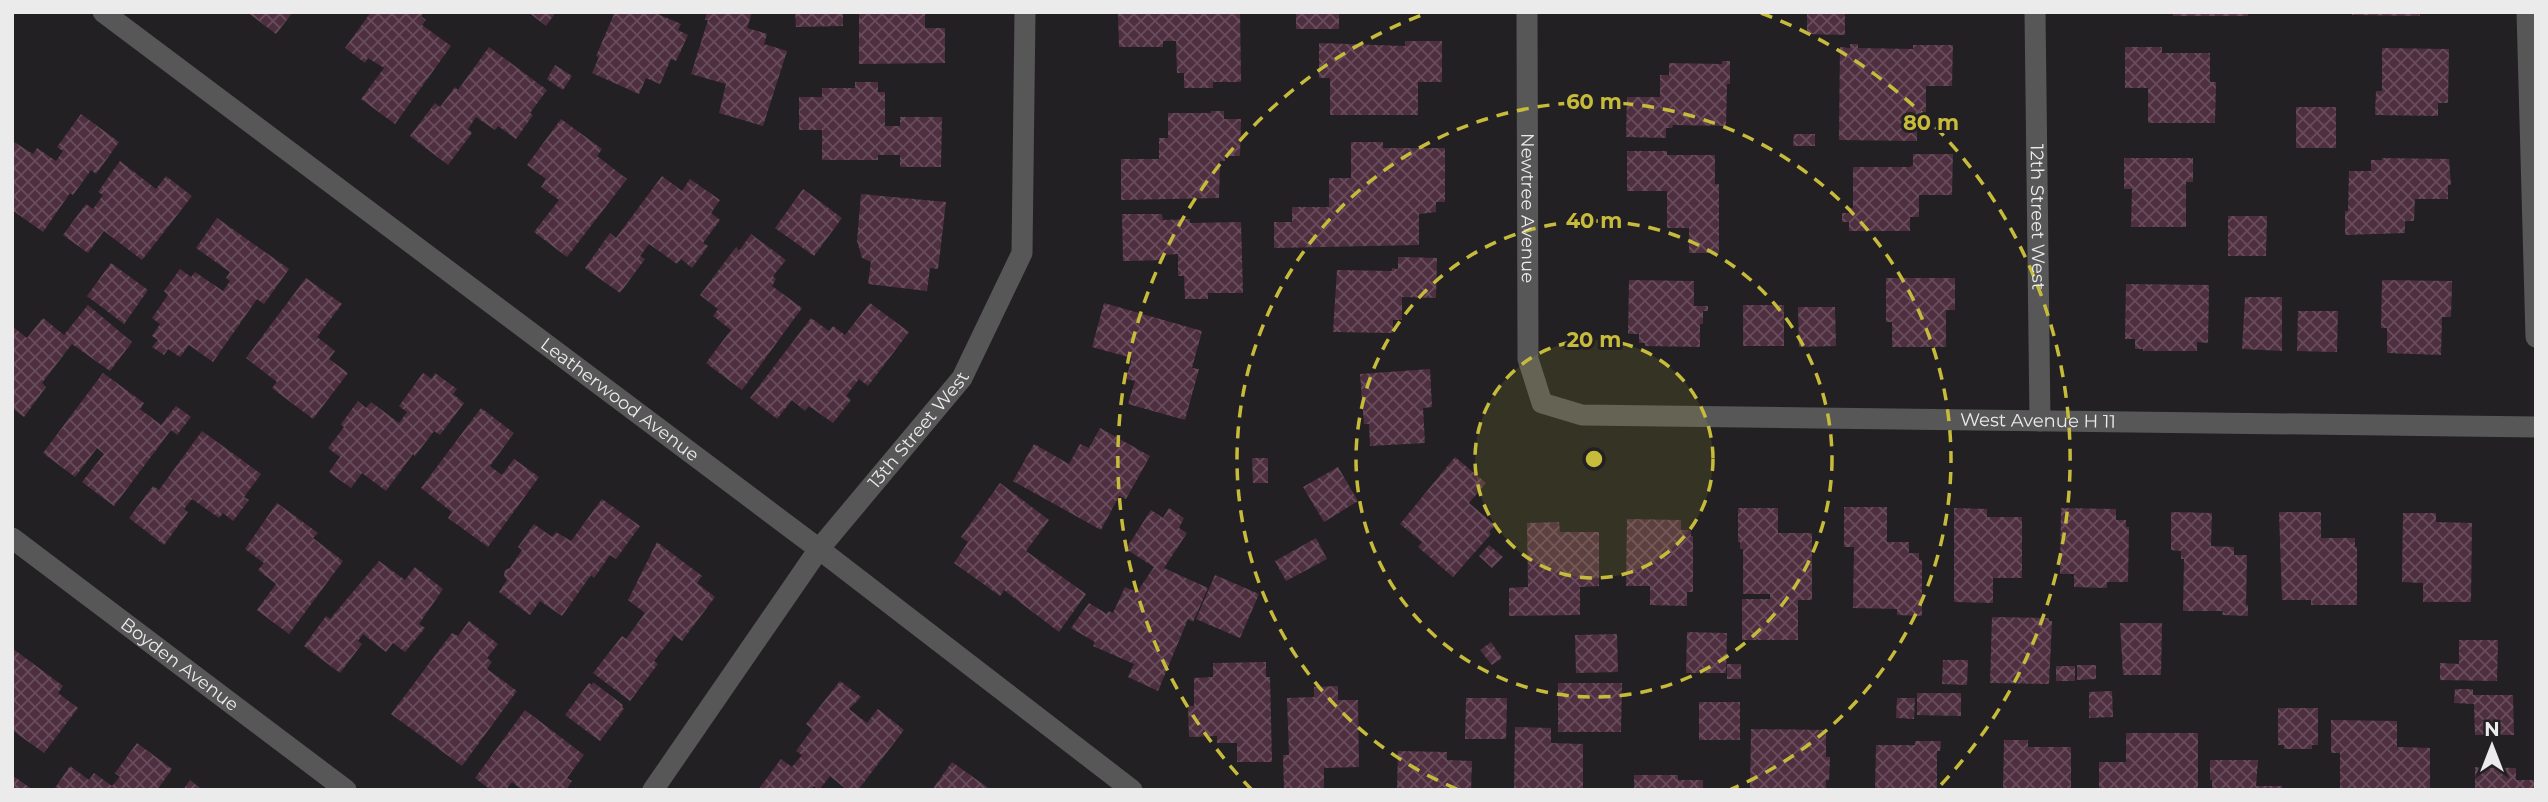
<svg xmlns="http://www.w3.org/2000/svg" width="2548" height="802" viewBox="0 0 2548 802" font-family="Montserrat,sans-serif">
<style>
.building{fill:url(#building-cross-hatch)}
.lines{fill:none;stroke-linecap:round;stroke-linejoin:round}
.street{stroke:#575758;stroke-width:21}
.ring{fill:none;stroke:#c7bb3b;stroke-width:3.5;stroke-dasharray:12 9}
.labels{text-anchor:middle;stroke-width:6;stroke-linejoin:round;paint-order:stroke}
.street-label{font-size:18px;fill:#ecebec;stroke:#222022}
.centre{fill:#c7bb3b;stroke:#222022;stroke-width:3.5}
.ring-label{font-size:21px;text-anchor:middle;font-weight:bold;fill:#c7bb3b;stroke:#222022;stroke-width:6;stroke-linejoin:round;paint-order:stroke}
</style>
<defs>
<pattern id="building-cross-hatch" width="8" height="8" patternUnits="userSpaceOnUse" patternTransform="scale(1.75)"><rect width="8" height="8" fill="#4e2f40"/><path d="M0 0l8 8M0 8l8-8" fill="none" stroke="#684d5c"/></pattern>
</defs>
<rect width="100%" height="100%" fill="#222022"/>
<!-- building -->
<path class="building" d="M247,12H293L276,34Z
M371,12H424L421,16L426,20L422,25L451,46L395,124L361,99L384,68L368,58L365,63L345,48Z
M528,12H556L546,26Z
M615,12H653L681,24L678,30L688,35L676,61L671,59L660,84L646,78L639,94L592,73L599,57L596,56Z
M707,12H752L747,28L767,34L764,44L787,51L763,126L719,113L726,84L691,74L708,20H705Z
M795,12H843V26L796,27Z
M859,12H925V28H945V63L859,64Z
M1118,12H1240L1241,82H1213V88H1184V73H1177L1176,41H1163V47H1119Z
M1296,12H1339V29H1296Z
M1807,12H1845V35L1807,34Z
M2173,12H2248V16H2173Z
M2352,12H2420V16L2352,15Z
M1405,41H1442V82H1418V115H1330V78H1319V43L1405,46Z
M1850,44H1858V48L1913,49V45H1953L1952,86H1926V120H1917V141L1839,140L1840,47L1850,48Z
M489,47L547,90L530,113L533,115L516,139L498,126L495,130L476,117L468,129L472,133L448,165L410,136L435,103L440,107L455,87L458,90Z
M2125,47H2162V53H2210V82H2216L2215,123H2148V88H2125Z
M2382,48L2449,49L2448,103H2438V116L2375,115L2376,91H2382Z
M1722,61H1730V84H1727L1726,126L1673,125L1672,128H1666V138L1626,137L1627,97H1660V75H1669V63L1722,64Z
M555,65L572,76L563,90L547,79Z
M855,82H878V92H885V126H900V117H942L941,167H900V155H878V160H822V130H799V97H822V88H855Z
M2296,107H2336V148H2296Z
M1211,111H1224V119H1241L1240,156H1225V161H1220L1219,198L1121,200V159H1159V138H1168V113H1211Z
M81,114L119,142L96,174L91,170L73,195L70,193L43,232L12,210V145L14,142L33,154L37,148L56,161L63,151L57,147Z
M561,119L602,149L597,156L627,179L567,257L534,232L559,200L541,187L546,179L527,165Z
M1794,134H1815V146H1793Z
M1351,142H1383V148H1445V202H1436V212L1419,214V245L1274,248V222H1292V207H1329V178H1351Z
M1627,151H1667V155H1715V184H1719V253H1689V228H1667V191H1627Z
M1913,154H1953L1952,195H1919V217H1910V231H1849V222H1842V213H1849V208H1853V167H1910L1913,165Z
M2124,158H2193V182H2186V227H2131L2132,189H2124Z
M2382,158L2449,159L2451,185H2448V199H2415L2414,221H2405V233L2345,235V211H2348L2349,171H2371V160H2382Z
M120,161L156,189L166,176L192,196L142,260L104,231L88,253L63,235L86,204L93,209L103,195L98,192Z
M662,176L682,191L690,179L720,200L711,213L720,220L703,243L708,246L692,268L681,259L677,264L649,244L640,256L645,259L620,293L585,268L610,233L616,238Z
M803,189L842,218L814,256L775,228Z
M861,194L946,202L938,269L930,268L927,291L868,284L871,262L862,258L857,241Z
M1122,214H1162L1163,220L1190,219V223L1241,222L1243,293H1208V299H1185L1184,276H1178V254L1164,255V260L1123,261Z
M2228,216H2267L2266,256H2228Z
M217,218L289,269L264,304L257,299L213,362L189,345L180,357L168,349L164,355L152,347L158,340L152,336L160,324L152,318L168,295L164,291L180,269L191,277L195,272L223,291L230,281L226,278L230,272L196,248Z
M751,234L786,260L773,276L776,279L772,286L802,308L742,390L706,363L731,330L713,316L718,309L700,295L736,247L739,251Z
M1398,257L1437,258L1436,298L1402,297V320H1393V333L1333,332L1337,270L1392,271V268L1398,269Z
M111,263L148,290L124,324L87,296Z
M306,278L342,304L317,337L335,351L329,359L348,373L313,419L272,388L277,382L246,358Z
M1886,278H1955V310H1946V347H1892V322H1886Z
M1629,280L1694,281V306H1708V311H1703V324H1700V347L1645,346V343H1639V334H1628Z
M2382,280L2452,281L2451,317H2442L2441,355L2387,353V328H2381Z
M2126,284L2209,285L2208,343L2197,342V351H2143V349H2135V339H2125Z
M2245,297H2282V351L2242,349Z
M870,303L909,332L868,386L859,379L846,396L851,400L833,423L809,406L805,411L792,400L777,419L750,398L811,318L829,331L833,326L845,335Z
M1104,303L1202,331L1192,368L1199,369L1185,420L1128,404L1135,381L1126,379L1132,358L1092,347Z
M88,305L132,342L110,371L72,344L42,383L46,387L24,417L12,408V326L27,338L43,318L64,335Z
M1743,305H1784V346H1743Z
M1798,307H1835L1836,346L1799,347Z
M2298,311H2338L2337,352L2297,351Z
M1430,369L1432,407L1423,408L1425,443L1370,446L1369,424H1364L1360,374Z
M103,373L144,403L140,409L161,425L176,406L191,417L177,435L171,430L114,506L82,482L104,454L97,448L75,477L43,453Z
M423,373L432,379L435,373L457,389L453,394L464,403L440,435L434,431L415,456L413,454L386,491L362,473L351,488L329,472L340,457L328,448L344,427L341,424L358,401L366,408L371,402L399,423L407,412L399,406Z
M481,408L514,433L490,466L502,475L514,459L539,477L488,547L448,518L452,512L421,488Z
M1100,428L1150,456L1126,499L1119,496L1101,530L1013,481L1034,444L1069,464L1080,444L1089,448Z
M202,431L261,474L244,497L249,500L233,521L223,513L219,518L192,499L184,509L188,512L164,545L129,518L153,486L159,490Z
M1455,457L1486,483L1469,503L1495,525L1489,532L1491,534L1453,577L1418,547L1422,542L1400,524Z
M1252,458H1268V483H1253Z
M1338,467L1358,501L1324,522L1303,487Z
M1000,483L1049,520L1026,551L1086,594L1059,632L1004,590L1000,596L954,563L968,542L961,537Z
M602,499L640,526L616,559L610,555L594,578L591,575L562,616L540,601L530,615L499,592L507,580L504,576L505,570L510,568L522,550L518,547L534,524L552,537L556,532L571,541Z
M277,503L318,533L313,538L343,561L289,634L257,610L276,584L258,570L264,563L245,549Z
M1844,507H1887V542H1909V553H1919V560H1922V616L1897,615V609L1853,608L1854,547H1844Z
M1169,508L1184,518L1179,528L1187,533L1164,568L1208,588L1193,622L1188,619L1158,691L1128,677L1134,664L1093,646L1095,642L1071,628L1089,603L1107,614L1108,611L1113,613L1125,587L1137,592L1154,567L1126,549L1151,510L1163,518Z
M1738,508H1778V533H1812V600H1798V640H1742V599H1770V594H1743V549H1740V542H1738Z
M1954,508L1987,509V517H2022V578H1993V603L1954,602Z
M2061,508L2116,509V520H2126V527H2129L2128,582H2107V588L2074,587V574H2060Z
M2171,512L2212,513L2211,546L2234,547V555H2247L2246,605H2248V616L2222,615L2223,611H2183L2184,559H2181V551L2171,550Z
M2279,512H2321V538H2355V547H2357V605H2311V600H2282Z
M2403,513H2436V522L2472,523L2471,602H2423V583L2402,582Z
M1627,519L1681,520V530H1691V536H1693V592H1687V606L1650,605V586H1626Z
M1559,522L1560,532H1599V586L1580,587V615L1509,616V588L1528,587L1527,523Z
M1316,538L1327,559L1286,581L1275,561Z
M657,542L702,576L697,583L715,597L682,641L674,635L654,661L658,664L630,701L593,673L622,636L626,639L645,613L628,600Z
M1489,545L1503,557L1492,568L1479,556Z
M379,561L405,580L415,567L443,589L419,624L425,628L405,652L393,643L386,652L363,634L358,641L362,644L340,673L304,646L326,616L330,619Z
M1215,575L1259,594L1240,638L1196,619Z
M1992,617L2049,618V621H2052L2049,684L1990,683Z
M469,621L498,644L487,658L492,662L487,669L517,691L462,766L391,714L452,633L458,636Z
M2120,623H2162L2161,675H2123Z
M1687,632L1727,633L1726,673H1686Z
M1617,634L1618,672L1576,673L1575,635Z
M2459,640H2498L2497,681L2440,680V663L2459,664Z
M1491,642L1502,658L1492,665L1480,650Z
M12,648L63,686L58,693L78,708L44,753L12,730Z
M1943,660H1968L1967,685L1942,684Z
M1266,662V677H1270L1272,762H1237V743H1217V736L1189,737L1188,706H1194V678L1213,677V663Z
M1727,664H1741V679H1727Z
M2077,665H2096V679L2077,680Z
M2056,666H2075V681H2056Z
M840,681L861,697L849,709L867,723L878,709L904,730L858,790H847L830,776L819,790L814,786L811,790H758L781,759L792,767L802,755L796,751L812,729L806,724Z
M593,682L623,705L622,707L624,709L600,741L565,715L589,683L592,685Z
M1558,683H1622L1621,732H1558Z
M1338,686V700H1358L1359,767L1324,768V790H1284L1283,755H1289L1287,698L1314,697V687Z
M2455,689H2473V695H2513L2514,735H2475L2474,704L2454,703Z
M2112,691L2113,717L2089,718V692Z
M1917,693H1961V716L1917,715Z
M1466,698H1507L1506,739H1465Z
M1897,698H1915L1914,719L1896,718Z
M1699,702H1740V740H1699Z
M2278,708H2318V745H2312V749H2284V745H2278Z
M525,710L584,755L567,778L572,781L566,790H522L512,782L506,790H491L475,778Z
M2331,720L2397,721V747L2430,748V790H2340V753H2331Z
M1515,727L1551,728V743L1583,744V790H1514Z
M1751,729L1826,730V757H1830L1829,780H1826V790H1750Z
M2126,733H2198V790H2099V762H2126Z
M2004,740H2028V747H2071V790H2003Z
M1915,741H1941L1940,751H1937V790H1875L1876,745H1915Z
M137,743L172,769L157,790H58L55,788L70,766L89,780L94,773L112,786L120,777L115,773Z
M1398,751L1447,752V760L1472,761L1471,790H1397Z
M2210,760H2258L2256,786H2282V790H2212V780H2210Z
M952,762L991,790H932Z
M2475,767L2516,768V780H2536V790H2475Z
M12,775L33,790H12Z
M1634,775H1678V780H1703V790H1634Z
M190,780L202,790H183Z"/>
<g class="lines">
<!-- street -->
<g class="street">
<path id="s1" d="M103,12L819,549L1132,790"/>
<path id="s2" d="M1527,12L1528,359L1542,403L1582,415L2536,427"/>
<path id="s3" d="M2035,12L2040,421"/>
<path d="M2527,12L2536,337"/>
<path id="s4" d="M12,538L346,790"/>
<path id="s5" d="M653,790L819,549L962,378L1022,253L1025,12"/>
</g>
</g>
<!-- distance rings -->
<circle cx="1594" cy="459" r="119" fill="#c7bb3b" fill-opacity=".12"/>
<g class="ring">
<circle cx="1594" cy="459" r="119"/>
<circle cx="1594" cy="459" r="238"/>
<path d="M1457 789A357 357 0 1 1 1731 789"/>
<path d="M1252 790A476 476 0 0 1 1427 13M1761 13A476 476 0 0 1 1936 790"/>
</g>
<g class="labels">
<!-- street labels -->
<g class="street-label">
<text dy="6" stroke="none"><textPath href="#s2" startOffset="196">Newtree Avenue</textPath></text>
<text dy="6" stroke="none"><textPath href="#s3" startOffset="205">12th Street West</textPath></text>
<text dy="6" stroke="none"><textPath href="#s1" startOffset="646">Leatherwood Avenue</textPath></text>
<text dy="6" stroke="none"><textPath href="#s2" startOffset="891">West Avenue H 11</textPath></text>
<text dy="6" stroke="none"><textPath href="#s5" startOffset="448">13th Street West</textPath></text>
<text dy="6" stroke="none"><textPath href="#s4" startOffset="210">Boyden Avenue</textPath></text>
</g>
</g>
<circle cx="1594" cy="459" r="10" class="centre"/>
<g class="ring-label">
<text x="1594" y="109">60 m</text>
<text x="1931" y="130">80 m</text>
<text x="1594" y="228">40 m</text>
<text x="1594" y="347">20 m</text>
</g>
<!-- border -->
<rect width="2548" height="802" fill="none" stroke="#ecebec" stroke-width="28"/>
<!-- north arrow -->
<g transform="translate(2492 746)" stroke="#222022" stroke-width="5" paint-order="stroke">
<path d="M0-5L12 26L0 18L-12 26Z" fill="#ecebec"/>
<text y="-10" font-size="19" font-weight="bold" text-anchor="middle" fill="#ecebec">N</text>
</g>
</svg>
